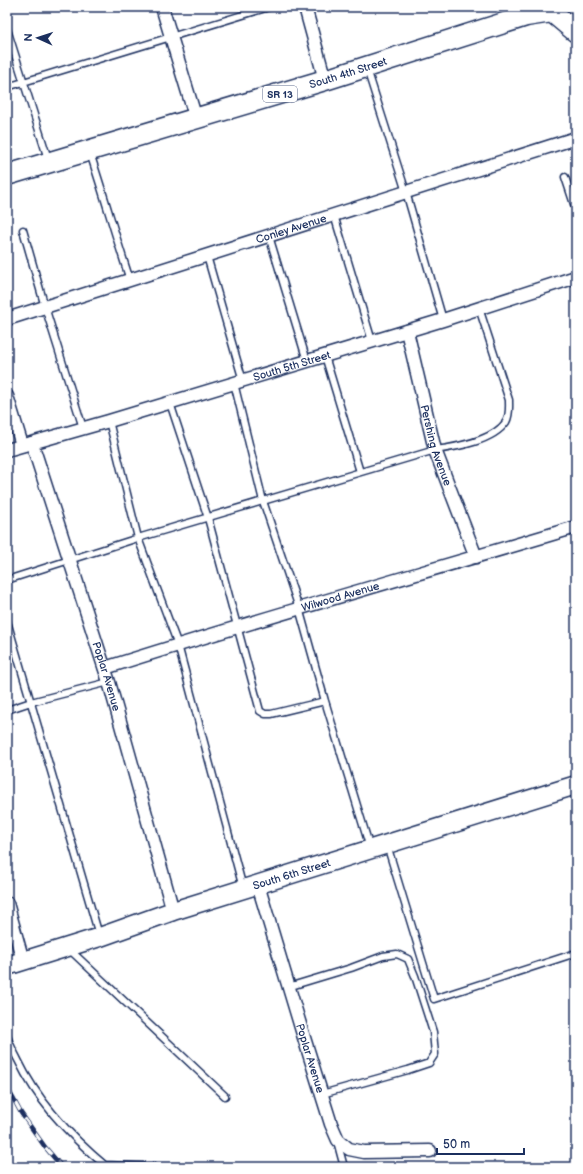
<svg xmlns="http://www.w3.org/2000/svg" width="583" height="1174" viewBox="0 0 583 1174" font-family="'Balsamiq Sans',sans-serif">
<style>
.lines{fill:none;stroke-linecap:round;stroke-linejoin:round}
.lane-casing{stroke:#1b2f5e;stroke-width:9}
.street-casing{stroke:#1b2f5e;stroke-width:15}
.secondary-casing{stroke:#1b2f5e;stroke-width:21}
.primary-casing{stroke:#1b2f5e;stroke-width:23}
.lane{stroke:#fff;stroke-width:6}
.street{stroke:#fff;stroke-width:12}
.secondary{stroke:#fff;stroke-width:18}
.primary{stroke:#fff;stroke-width:20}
.rail-casing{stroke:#1b2f5e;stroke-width:4.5}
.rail{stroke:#fff;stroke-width:3;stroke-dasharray:9;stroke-linecap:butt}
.labels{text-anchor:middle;stroke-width:4;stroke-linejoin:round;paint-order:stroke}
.shield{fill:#fff;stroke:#5f6d8e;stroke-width:1}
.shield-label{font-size:10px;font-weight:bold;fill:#1b2f5e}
.street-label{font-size:11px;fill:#1b2f5e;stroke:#fff}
</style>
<rect width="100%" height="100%" fill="#fff"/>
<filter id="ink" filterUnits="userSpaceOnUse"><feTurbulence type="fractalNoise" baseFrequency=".025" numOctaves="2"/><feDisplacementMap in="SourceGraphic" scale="8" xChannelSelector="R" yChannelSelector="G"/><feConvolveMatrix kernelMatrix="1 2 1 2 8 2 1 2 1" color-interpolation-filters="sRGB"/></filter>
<g filter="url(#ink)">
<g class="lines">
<!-- lane casing -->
<g class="lane-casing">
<path id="lane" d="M7,29L48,159
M367,69L406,192L443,320
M7,87L269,7
M90,153C104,195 116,238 130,280
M565,177L576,210
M334,215L372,341
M23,230L45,307L83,428
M269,236L307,361
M207,256L243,381
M325,356L360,472
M234,383L263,501L299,608L325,701L370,848
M170,403L208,518L260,711L265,714H271L325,701
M109,421L138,538L178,645L243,888
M7,580L138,538L435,450C457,447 493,441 506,422C510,415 509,408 509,400L479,308
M7,621L99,935
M7,710L31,702L109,682
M387,845L434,999L576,953
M70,950L225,1096
M288,987L351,968L383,956L397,954L408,959L415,976L433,1032L435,1054L429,1063L408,1070L322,1094
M7,1035C9,1044 14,1052 18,1060C38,1102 72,1138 107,1167
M337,1141L344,1167
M105,1165L154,1167"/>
</g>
<!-- street casing -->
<g class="street-casing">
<g id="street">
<path d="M162,7L196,119"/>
<path d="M305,7L325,80"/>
<path id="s1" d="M7,319L576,138"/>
<path id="s2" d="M407,331L435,450L476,557"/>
<path d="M7,396L22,445"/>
<path id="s3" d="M32,443L109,682L173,911"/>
<path id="s4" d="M7,450L109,421L443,320L576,277"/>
<path id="s5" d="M105,668C261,618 419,574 576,527"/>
<path id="s6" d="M258,885L305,1041L331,1124L338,1140L343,1144L349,1149L364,1152L430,1151"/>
<path d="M7,903L23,961"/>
</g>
</g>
<!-- secondary casing -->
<g class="secondary-casing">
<g id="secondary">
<path id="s7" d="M7,966L100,937L173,911L576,785"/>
</g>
</g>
<!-- primary casing -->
<g class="primary-casing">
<g id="primary">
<path id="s8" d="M7,175L325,80L526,16L552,12L576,32"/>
</g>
</g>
<!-- lane -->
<use href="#lane" class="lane"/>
<!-- street -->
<use href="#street" class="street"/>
<!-- secondary -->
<use href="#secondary" class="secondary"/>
<!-- primary -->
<use href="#primary" class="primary"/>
<!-- rail casing -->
<g class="rail-casing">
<path id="rail" d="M7,1087L21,1113L45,1147L62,1167"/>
</g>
<!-- rail -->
<use href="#rail" class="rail"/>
</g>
</g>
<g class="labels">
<!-- shield labels -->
<rect class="shield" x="263" y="86" width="34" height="16" rx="3"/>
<g class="shield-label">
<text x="280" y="98">SR 13</text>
</g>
<!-- street labels -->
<g class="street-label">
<text dy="4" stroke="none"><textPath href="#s8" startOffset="356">South 4th Street</textPath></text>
<text dy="4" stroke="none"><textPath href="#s1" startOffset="298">Conley Avenue</textPath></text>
<text dy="4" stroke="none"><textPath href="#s4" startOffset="297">South 5th Street</textPath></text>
<text dy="4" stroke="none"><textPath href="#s2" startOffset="118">Pershing Avenue</textPath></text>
<text dy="4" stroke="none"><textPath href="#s5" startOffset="246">Wilwood Avenue</textPath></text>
<text dy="4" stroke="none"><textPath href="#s3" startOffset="245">Poplar Avenue</textPath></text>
<text dy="4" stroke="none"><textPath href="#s7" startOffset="299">South 6th Street</textPath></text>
<text dy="4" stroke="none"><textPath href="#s6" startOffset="181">Poplar Avenue</textPath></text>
</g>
</g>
<!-- margin -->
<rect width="583" height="1174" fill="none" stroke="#fff" stroke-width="24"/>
<rect x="12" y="12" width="559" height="1150" fill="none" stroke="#1b2f5e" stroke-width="1.5" filter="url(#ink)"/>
<!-- north arrow -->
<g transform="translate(38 38) rotate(273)" stroke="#ffffff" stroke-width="3" paint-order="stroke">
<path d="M0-3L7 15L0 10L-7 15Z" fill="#1b2f5e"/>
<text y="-6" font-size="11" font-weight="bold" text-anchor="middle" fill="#1b2f5e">N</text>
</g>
<!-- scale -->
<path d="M437 1148v6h87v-6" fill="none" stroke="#1b2f5e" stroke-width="2"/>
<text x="443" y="1148" font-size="12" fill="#1b2f5e" stroke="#ffffff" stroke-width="3" paint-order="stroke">50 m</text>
</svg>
